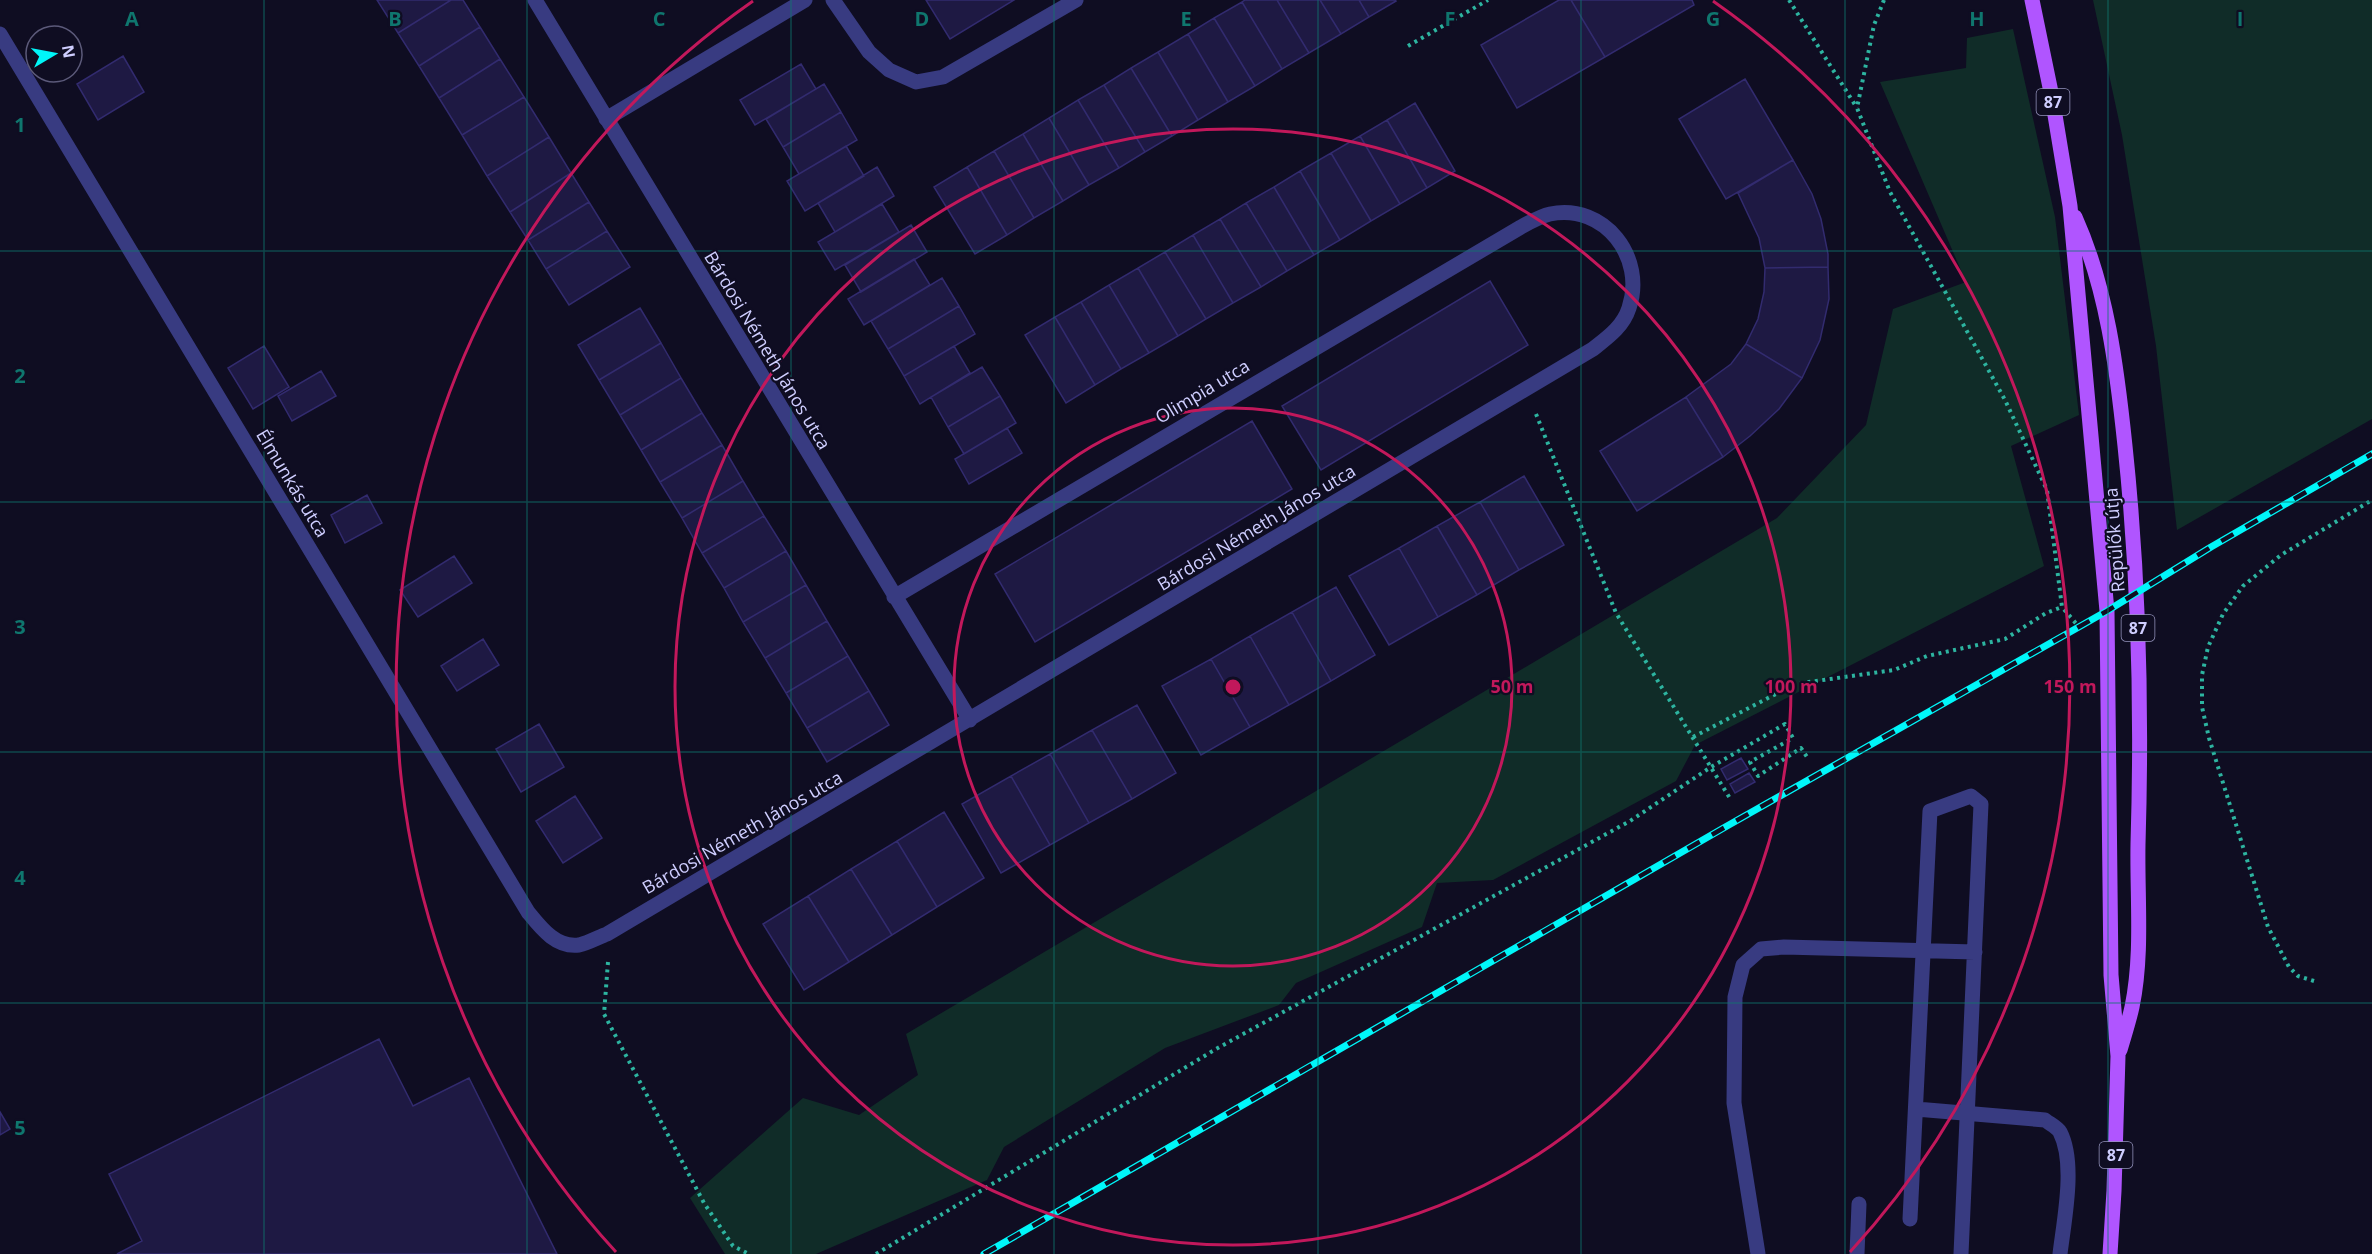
<svg xmlns="http://www.w3.org/2000/svg" width="2372" height="1254" viewBox="0 0 2372 1254" font-family="'Open Sans',sans-serif">
<style>
.green{fill:#102c28}
.building{fill:#1e1943;stroke:#322b6f;stroke-width:1.5}
.lines{fill:none;stroke-linecap:round;stroke-linejoin:round}
.path{stroke:#2db4a0;stroke-width:4;stroke-dasharray:3 4.5;stroke-linecap:butt}
.lane{stroke:#383b81;stroke-width:15}
.street{stroke:#383b81;stroke-width:15}
.primary{stroke:#b055ff;stroke-width:15}
.rail-casing{stroke:#00f6f9;stroke-width:7}
.rail{stroke:#0f0d22;stroke-width:4.5;stroke-dasharray:14;stroke-linecap:butt}
.grid{fill:none;stroke:#0f766e;stroke-width:1.5;stroke-opacity:0.55}
.ring{fill:none;stroke:#c2185b;stroke-width:3}
.labels{text-anchor:middle;dominant-baseline:central;stroke-width:4.5;stroke-linejoin:round;paint-order:stroke}
.shield{fill:#0f0d22;stroke:#9594bd;stroke-width:1.5}
.shield-label{font-size:16px;font-weight:bold;fill:#cfceff}
.street-label{font-size:18px;fill:#cfceff;stroke:#0f0d22}
.grid-label{font-size:20px;text-anchor:middle;font-weight:bold;fill:#0f766e;stroke:#0f0d22;stroke-width:4.5;stroke-linejoin:round;paint-order:stroke}
.centre{fill:#c2185b;stroke:#0f0d22;stroke-width:3}
.ring-label{font-size:18px;text-anchor:middle;font-weight:bold;fill:#c2185b;stroke:#0f0d22;stroke-width:4.5;stroke-linejoin:round;paint-order:stroke}
</style>
<rect width="100%" height="100%" fill="#0f0d22"/>
<!-- green -->
<path class="green" d="M2093,0h279v419l-195,111 -21,-184 -34,-211z
M2013,29l42,188 24,198 -68,31 33,120 -349,179 -19,36 -183,99 -56,3 -15,44 -126,56 -17,22 -114,43 -161,99 -17,33 -171,74h-91l-35,-56 113,-100 56,17 59,-40 -12,-41 871,-516 89,-93 27,-116 73,-27 -86,-200 86,-14 1,-30z"/>
<!-- building -->
<path class="building" d="M377,0h74l-53,33z
M451,0h12l17,27 -61,39 -21,-33z
M926,0h88l-64,39z
M1245,0h32l32,53 -27,16 -40,-67z
M1277,0h43l21,34 -32,19z
M1320,0h39l10,17 -28,17z
M1359,0h36l1,1 -27,16z
M1559,0h12l34,57 -88,51 -36,-63z
M1571,0h121l2,5 -89,52z
M1242,2l40,67 -27,17 -41,-68z
M1214,18l41,68 -27,16 -40,-68z
M480,27l20,32 -61,39 -20,-32z
M1188,34l40,68 -30,18 -40,-68z
M1158,52l40,68 -26,16 -41,-68z
M123,56l21,36 -46,28 -21,-36z
M500,59l24,38 -62,38 -23,-37z
M801,64l15,25 -61,36 -15,-25z
M1131,68l41,68 -27,16 -41,-67z
M1745,79l48,81 -67,39 -47,-80z
M824,84l17,28 -58,35 -17,-28z
M1104,85l41,67 -26,16 -41,-68z
M524,97l25,40 -62,39 -25,-41z
M1078,100l41,68 -30,17 -40,-67z
M1415,103l40,68 -28,17 -40,-68z
M841,112l16,28 -58,34 -16,-27z
M1049,118l40,67 -26,16 -40,-67z
M1387,120l40,68 -27,16 -40,-68z
M1023,134l40,67 -29,17 -40,-67z
M1360,136l40,68 -29,17 -40,-68z
M549,137l22,36 -61,39 -23,-36z
M846,146l18,30 -59,35 -18,-30z
M994,151l40,67 -27,17 -40,-68z
M1331,153l40,68 -31,19 -40,-69z
M1793,160l19,34 9,25 7,35v13l-63,1 -6,-30 -21,-45z
M877,167l17,29 -59,36 -17,-29z
M967,167l40,68 -32,19 -41,-67z
M1300,171l40,69 -26,15 -40,-68z
M571,173l18,29 -61,38 -18,-28z
M1274,187l40,68 -27,16 -41,-68z
M589,202l18,29 -61,38 -18,-29z
M1246,203l41,68 -26,16 -41,-68z
M882,204l17,28 -64,38 -17,-28z
M1220,219l41,68 -28,16 -40,-68z
M911,225l16,27 -66,40 -16,-27z
M607,231l23,36 -61,38 -23,-36z
M1193,235l40,68 -27,16 -41,-67z
M1165,252l41,67 -28,17 -40,-68z
M914,259l16,26 -66,40 -16,-26z
M1828,267l1,32 -9,41 -18,38 -56,-34 12,-25 6,-27 1,-24z
M1138,268l40,68 -29,17 -40,-68z
M942,278l17,28 -71,43 -17,-28z
M1490,281l38,64 -207,125 -39,-64z
M1109,285l40,68 -28,16 -40,-67z
M1081,302l40,67 -26,16 -40,-68z
M959,306l16,28 -71,42 -16,-27z
M640,308l21,35 -62,37 -21,-35z
M1055,317l40,68 -29,18 -41,-68z
M661,343l20,35 -61,37 -21,-35z
M1746,344l56,34 -23,31 -29,27 -27,21 -37,-60 45,-33z
M264,346l25,41 -36,22 -25,-41z
M954,346l16,27 -50,31 -16,-28z
M982,367l18,29 -52,31 -17,-30z
M321,371l15,25 -44,25 -14,-25z
M681,378l21,35 -61,37 -21,-35z
M1000,396l16,27 -52,31 -16,-27z
M1686,397l37,60 -86,54 -37,-60z
M702,413l20,32 -62,37 -19,-32z
M1252,421l40,68 -257,153 -40,-68z
M1007,428l15,25 -53,31 -14,-25z
M722,445l21,36 -61,37 -22,-36z
M1524,476l40,69 -45,25 -39,-68z
M743,481l21,35 -62,37 -20,-35z
M367,495l15,28 -37,20 -14,-28z
M1480,502l39,68 -42,25 -40,-69z
M764,516l22,35 -62,37 -22,-35z
M1437,526l40,69 -39,22 -39,-69z
M1399,548l39,69 -49,28 -40,-69z
M786,551l20,34 -63,37 -19,-34z
M454,556l18,27 -54,34 -18,-27z
M806,585l21,36 -62,37 -22,-36z
M1336,587l39,68 -44,26 -39,-69z
M1292,612l39,69 -42,24 -39,-69z
M827,621l21,35 -62,37 -21,-35z
M1250,636l39,69 -39,22 -39,-68z
M483,639l16,26 -42,26 -16,-25z
M848,656l21,35 -62,37 -21,-35z
M1211,659l39,68 -49,28 -39,-69z
M869,691l20,34 -62,37 -20,-34z
M1137,705l39,68 -44,26 -40,-69z
M539,724l25,43 -43,25 -25,-43z
M1092,730l40,69 -43,24 -39,-69z
M1050,754l39,69 -39,22 -39,-69z
M1741,758l7,11 -21,11 -6,-11z
M1749,773l6,9 -20,11 -5,-9z
M1011,776l39,69 -49,28 -39,-69z
M575,796l27,42 -39,25 -27,-42z
M944,812l40,66 -47,29 -40,-66z
M897,841l40,66 -45,28 -41,-66z
M851,869l41,66 -43,27 -41,-66z
M808,896l41,66 -45,28 -41,-66z
M379,1039l34,67 56,-28 88,176h-440l25,-13 -33,-67z
M0,1112l10,17 -10,6z"/>
<g class="lines">
<!-- path -->
<path class="path" d="M1789,0l68,108
M1884,0l-10,25 -17,83 33,84 115,208 42,90 15,117 17,20
M1408,46l80,-46
M1536,414l80,199 115,187
M1693,737l102,-53 99,-14 33,-14 78,-17 41,-26 16,-6
M608,962l-4,52 100,189 29,43 16,8
M2314,981l-16,-5 -9,-9 -21,-40 -59,-189 -7,-31v-32l6,-28 15,-33 20,-28 38,-31 91,-55
M876,1254l340,-205 414,-228 81,-54 74,-43 8,14 -43,24 8,14 43,-28 6,9"/>
<!-- lane -->
<path class="lane" d="M1916,1109l129,11c5,4 12,7 15,12 16,31 4,88 0,122
M1910,1219l20,-408 41,-15 10,8 -20,450
M1758,1254l-24,-151 1,-106 8,-32 18,-16 23,-2 191,5
M1857,1254l2,-50"/>
<!-- street -->
<path class="street" d="M535,0l435,720
M833,0l36,52 20,18 27,12 27,-5 133,-77
M0,34l528,878c13,16 28,36 51,33 9,-2 20,-8 28,-11l986,-585c14,-11 30,-22 36,-41 17,-50 -24,-105 -79,-94 -9,2 -20,8 -29,13l-627,370
M606,119l199,-119"/>
<!-- primary -->
<path class="primary" d="M2032,0l20,97 18,109 37,405 4,364 7,81 -4,135 -4,63
M2075,217c32,71 42,152 50,229 14,132 17,265 13,398 -1,54 5,110 -6,163 -3,14 -8,29 -12,43"/>
<defs>
<path id="rail" d="M984,1254l743,-428 380,-215 104,-64 161,-93"/>
</defs>
<!-- rail casing -->
<use href="#rail" class="rail-casing"/>
<!-- rail -->
<use href="#rail" class="rail"/>
</g>
<!-- grid -->
<path class="grid" d="M264,0v1254M527,0v1254M791,0v1254M1054,0v1254M1318,0v1254M1581,0v1254M1845,0v1254M2108,0v1254M0,251h2372M0,502h2372M0,752h2372M0,1003h2372"/>
<!-- distance rings -->
<g class="ring">
<circle cx="1233" cy="687" r="279"/>
<circle cx="1233" cy="687" r="558"/>
<path d="M616 1252A837 837 0 0 1 753 1M1713 1A837 837 0 0 1 1850 1252"/>
</g>
<g class="labels">
<!-- shield labels -->
<g class="shield">
<rect x="2036.5" y="89" width="33" height="26" rx="4.5"/>
<rect x="2121.5" y="615" width="33" height="26" rx="4.5"/>
<rect x="2099.5" y="1142" width="33" height="26" rx="4.5"/>
</g>
<g class="shield-label">
<text x="2053" y="102">87</text>
<text x="2138" y="628">87</text>
<text x="2116" y="1155">87</text>
</g>
<!-- street labels -->
<g class="street-label">
<text transform="translate(768 350) rotate(59)">Bárdosi Németh János utca</text>
<text transform="translate(1202 391) rotate(-31)">Olimpia utca</text>
<text transform="translate(293 483) rotate(59)">Élmunkás utca</text>
<text transform="translate(1256 527) rotate(-31)">Bárdosi Németh János utca</text>
<text transform="translate(2114 540) rotate(-94)">Repülők útja</text>
<text transform="translate(742 832) rotate(-30)">Bárdosi Németh János utca</text>
</g>
</g>
<g class="grid-label">
<text x="132" y="26">A</text>
<text x="395" y="26">B</text>
<text x="659" y="26">C</text>
<text x="922" y="26">D</text>
<text x="1186" y="26">E</text>
<text x="1450" y="26">F</text>
<text x="1713" y="26">G</text>
<text x="1977" y="26">H</text>
<text x="2240" y="26">I</text>
<text x="20" y="132">1</text>
<text x="20" y="383">2</text>
<text x="20" y="634">3</text>
<text x="20" y="885">4</text>
<text x="20" y="1135">5</text>
</g>
<circle cx="1233" cy="687" r="9" class="centre"/>
<g class="ring-label">
<text x="1512" y="693">50 m</text>
<text x="1791" y="693">100 m</text>
<text x="2070" y="693">150 m</text>
</g>
<!-- north arrow -->
<g transform="translate(54 54) rotate(80)"><circle r="28" fill="#0f0d22" stroke="#5c5a7a" stroke-width="1.5"/>
<path d="M0-4.5L10 22L0 15L-10 22Z" fill="#00f6f9"/>
<text y="-9" font-size="16" font-weight="bold" text-anchor="middle" fill="#cfceff">N</text>
</g>
</svg>
